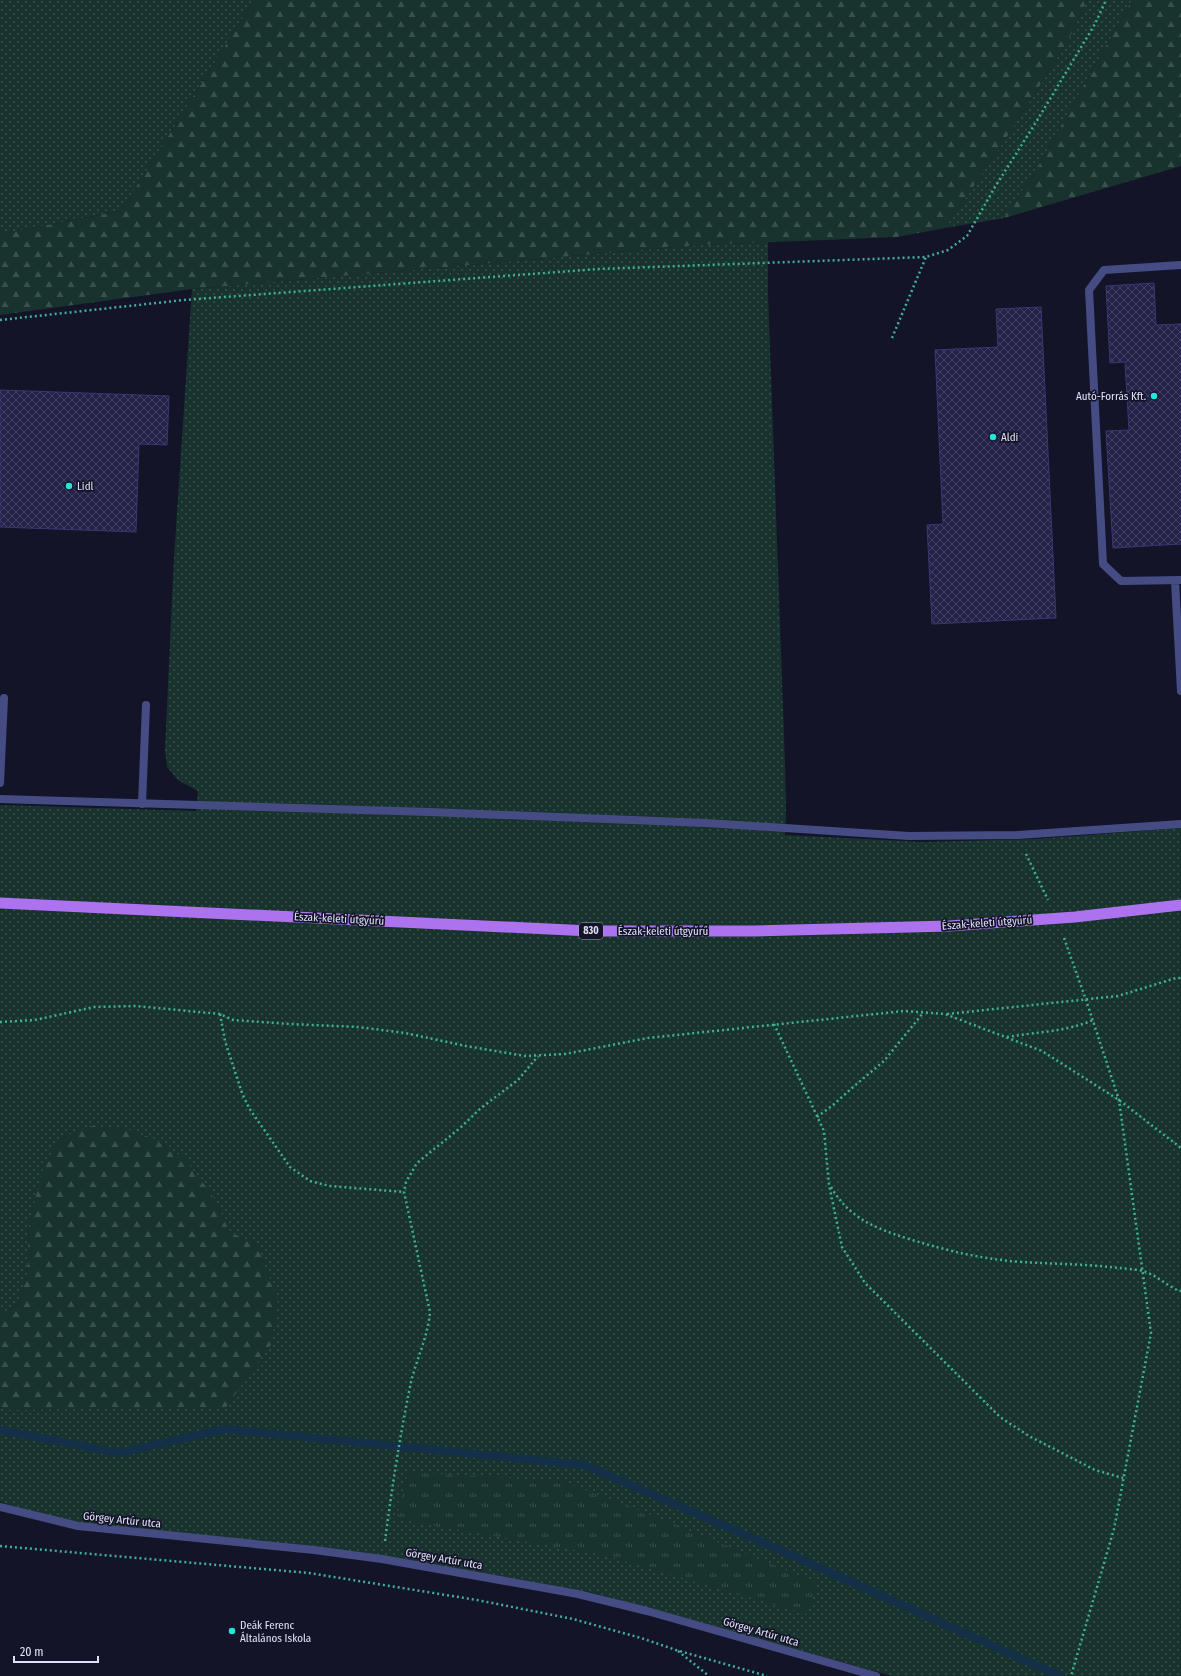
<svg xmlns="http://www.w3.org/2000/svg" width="1181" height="1676" viewBox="0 0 1181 1676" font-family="'Fira Sans Condensed',sans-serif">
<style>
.grass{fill:url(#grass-dots)}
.forest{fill:url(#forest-firs)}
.park{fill:url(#park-tufts)}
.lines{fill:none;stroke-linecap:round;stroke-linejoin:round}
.stream{stroke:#142f48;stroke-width:8}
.building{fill:url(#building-cross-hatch);stroke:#393771}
.path{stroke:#3fb097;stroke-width:2.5;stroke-dasharray:2 3;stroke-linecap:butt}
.service{stroke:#454c83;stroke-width:8}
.minor{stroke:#454c83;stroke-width:8}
.primary{stroke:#ad73ef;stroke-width:11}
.poi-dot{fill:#22e6da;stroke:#141429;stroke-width:1.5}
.labels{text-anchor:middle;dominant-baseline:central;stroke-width:3.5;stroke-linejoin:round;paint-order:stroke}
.shield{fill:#141429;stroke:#a3a4bc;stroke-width:1}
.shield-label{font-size:10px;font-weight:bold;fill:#e0e1fb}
.poi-label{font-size:11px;fill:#e0e1fb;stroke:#141429;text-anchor:start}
.street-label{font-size:11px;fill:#e0e1fb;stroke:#141429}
</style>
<defs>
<pattern id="grass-dots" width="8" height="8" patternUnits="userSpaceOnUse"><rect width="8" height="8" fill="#18332d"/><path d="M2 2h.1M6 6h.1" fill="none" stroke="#39504c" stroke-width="1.8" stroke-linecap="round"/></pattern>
<pattern id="forest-firs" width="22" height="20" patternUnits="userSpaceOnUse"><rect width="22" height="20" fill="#18332d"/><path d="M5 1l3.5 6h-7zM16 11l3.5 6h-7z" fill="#39504c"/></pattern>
<pattern id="park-tufts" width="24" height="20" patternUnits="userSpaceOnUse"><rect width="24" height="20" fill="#18332d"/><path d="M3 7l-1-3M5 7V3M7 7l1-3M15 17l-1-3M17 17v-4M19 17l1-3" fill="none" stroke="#39504c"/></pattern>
<pattern id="building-cross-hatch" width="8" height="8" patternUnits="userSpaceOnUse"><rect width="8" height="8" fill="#242248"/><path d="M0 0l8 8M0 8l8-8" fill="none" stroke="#444263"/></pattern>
</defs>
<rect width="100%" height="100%" fill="#141429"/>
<!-- grass -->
<path class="grass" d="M0,0h254l-133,211 -121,23z
M1087,0h45l-95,168 -33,50 -59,10 58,-85 64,-100z
M768,242v51l17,471 1,46 -1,25 138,7 113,-3 145,-11v848h-289l-302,-84 -157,-27 -330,-38 -57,-11 -46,-14v-95l12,3 27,-1 218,-164 -27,-13 -18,-37 -183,28 -2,51 -8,30 -13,7h-6v-506l196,6 2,-20 -20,-11 -11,-13 -2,-17 9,-192 18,-269 507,-44z"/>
<!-- forest -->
<path class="forest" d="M254,0h833l-20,43 -64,100 -58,85 -48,9 -198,8 -507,44 -192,26v-81l121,-23z
M1132,0h49v166l-177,52 33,-50z
M91,1126l36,3 27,10 30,19 28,37 18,37 27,13 21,54 -6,44 -46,64 -214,3 -12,-3v-96h6l13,-7 8,-30 2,-51 14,-55 17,-30z"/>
<!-- park -->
<path class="park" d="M408,1472l153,9 61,22 196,80 -11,31 -204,-59 -207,-36z"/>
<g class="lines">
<!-- stream -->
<path class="stream" d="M0,1430l119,23 106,-24 360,36 204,89 271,122"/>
</g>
<!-- building -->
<path class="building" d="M1154,283l2,42 25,-1v220l-68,4 -7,-117 23,-1 -4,-68 -15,1 -4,-77z
M1041,307l15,311 -124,6 -5,-99 16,-1 -8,-174 63,-3 -2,-38z
M0,390l169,6 -2,49 -28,-1 -3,88 -136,-5z"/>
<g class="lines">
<!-- path -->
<path class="path" d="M0,320l184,-20 414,-31 328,-12 22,-7 19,-14 28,-49 43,-68 57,-95 11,-24
M892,338l34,-81
M1026,854l22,46
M1064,938l22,62 33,100 32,233 -37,196 -43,147
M220,1014l5,27 17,52 7,15 41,59 20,14 20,5 74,6
M947,1014l171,-18 58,-18h5
M0,1022l35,-2 59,-13 42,-1 84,8 13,6 57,4 68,3 47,6 61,13 59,10 40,-2 83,-16 256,-27 41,3 97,37 77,49 62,48
M774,1024l50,107 5,54 13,62 23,36 135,134 29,19 66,34 28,8
M1007,1037c28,-5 59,-5 86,-17
M817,1117l16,-12 19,-17 32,-27 39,-48
M831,1187c19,32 44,41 78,52 39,12 72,20 113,23 32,2 65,2 97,6 7,1 16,1 24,3 11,3 24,14 34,19l4,1
M385,1541c7,-54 15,-106 26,-159 6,-24 17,-46 19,-70l-26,-120 2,-10 11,-19 43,-35 21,-20 37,-28 20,-24
M0,1546l309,27 168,27 96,19 68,19 35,12 91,26
M678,1651l31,25"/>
<!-- service -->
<path class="service" d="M1181,265l-77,5 -15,20 14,274 18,17 60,-1
M1175,581l6,110
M0,783l4,-85
M0,799l430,13 276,11 203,13 109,-1 163,-11
M142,804l4,-99"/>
<!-- minor -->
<path class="minor" d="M0,1507l78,19 236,24 68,9 196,35 69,17 229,65"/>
<!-- primary -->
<path class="primary" d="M0,903l590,28h166l193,-5 126,-9 106,-12"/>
</g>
<!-- markers -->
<g class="poi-dot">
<circle cx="1154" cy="396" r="4"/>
<circle cx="993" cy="437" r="4"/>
<circle cx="69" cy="486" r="4"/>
<circle cx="232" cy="1631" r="4"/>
</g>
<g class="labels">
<!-- shield labels -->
<rect class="shield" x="579" y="923" width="24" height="16" rx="3"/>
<g class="shield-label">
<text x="591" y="931">830</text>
</g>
<!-- poi labels -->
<g class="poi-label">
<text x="1146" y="396" text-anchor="end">Autó-Forrás Kft.</text>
<text x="1001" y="437">Aldi</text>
<text x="77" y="486">Lidl</text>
<text x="240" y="1625">Deák Ferenc<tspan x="240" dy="13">Általános Iskola</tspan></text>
</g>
<!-- street labels -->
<g class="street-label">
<text transform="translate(339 919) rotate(3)">Észak-keleti útgyűrű</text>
<text transform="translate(987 923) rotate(-4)">Észak-keleti útgyűrű</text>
<text x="663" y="931">Észak-keleti útgyűrű</text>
<text transform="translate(122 1520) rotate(6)">Görgey Artúr utca</text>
<text transform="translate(444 1559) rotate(10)">Görgey Artúr utca</text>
<text transform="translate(761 1632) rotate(16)">Görgey Artúr utca</text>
</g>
</g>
<!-- scale -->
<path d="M14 1656v6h84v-6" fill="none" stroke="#e0e1fb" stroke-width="2"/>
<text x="20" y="1656" font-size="12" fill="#e0e1fb" stroke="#141429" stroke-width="3" paint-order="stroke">20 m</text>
</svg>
